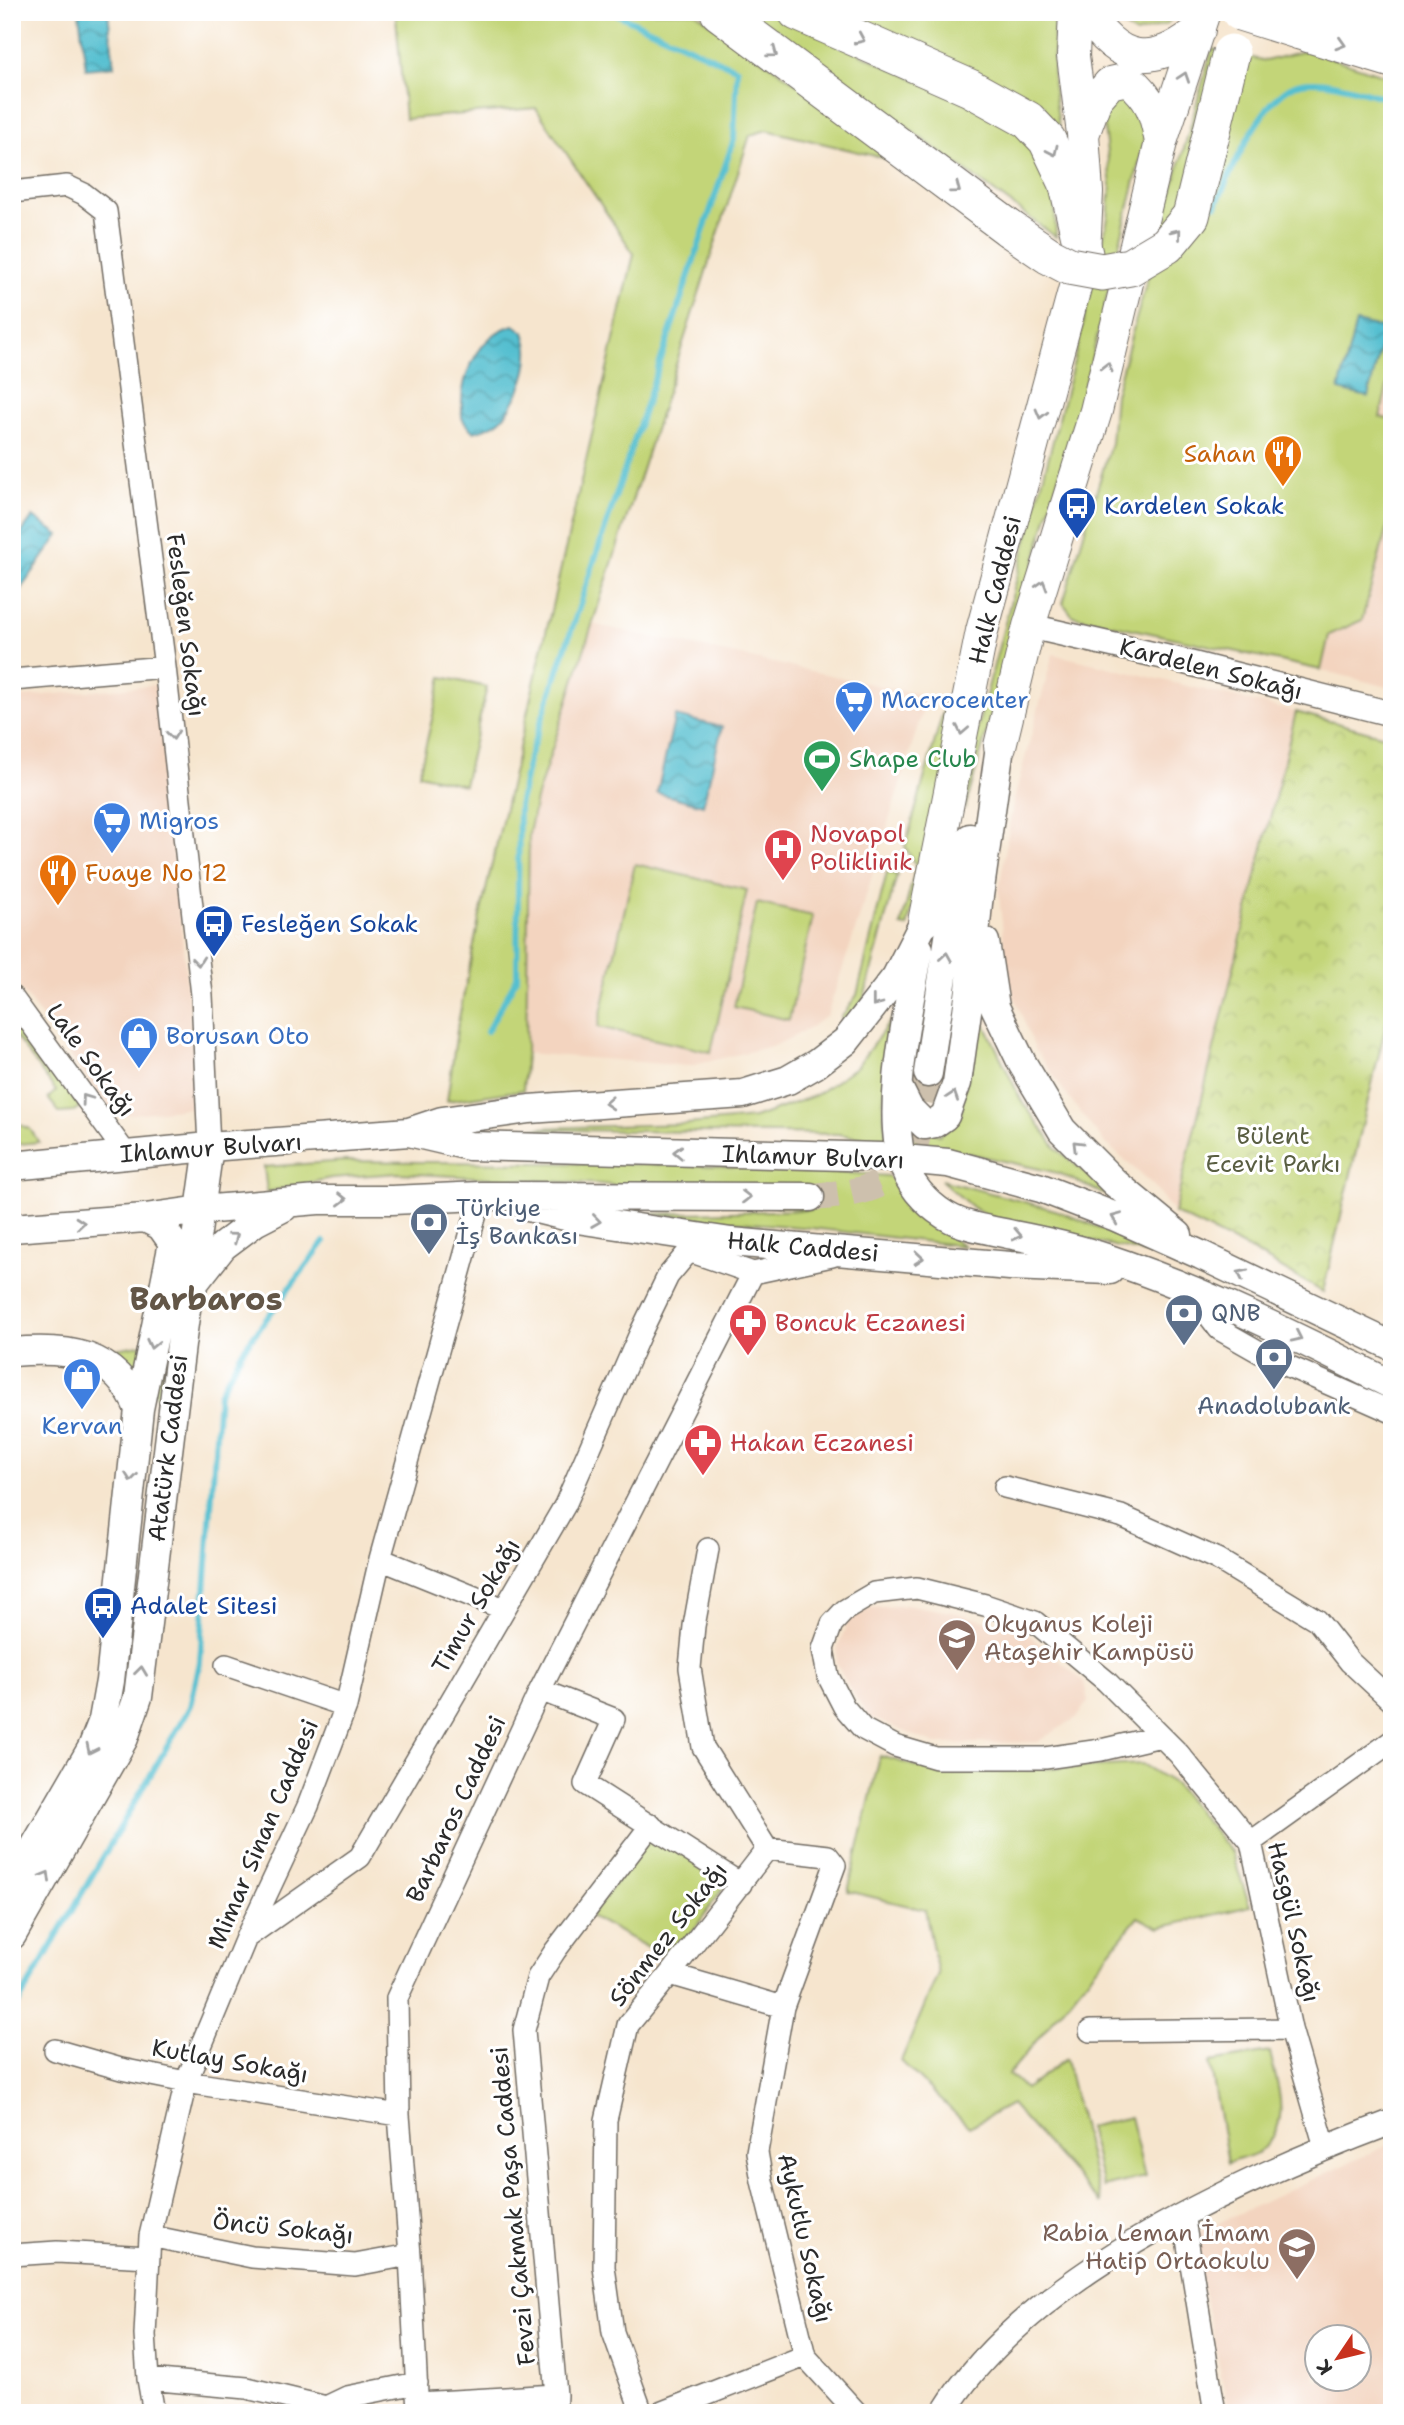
<svg xmlns="http://www.w3.org/2000/svg" width="1404" height="2425" viewBox="0 0 1404 2425" font-family="'Shantell Sans',sans-serif">
<style>
.built{fill:#f3d4bf;fill-rule:evenodd}
.green{fill:#c3d578;stroke:#778052;stroke-width:2}
.park{fill:url(#park-crowns);stroke:#778052;stroke-width:2}
.water{fill:url(#water-waves);stroke:#40757e;stroke-width:2}
.lines{fill:none;stroke-linecap:round;stroke-linejoin:round}
.stream{stroke:#54bfd0;stroke-width:6}
.secondary-tunnel{stroke:#cdc0ad;stroke-width:28;stroke-dasharray:28 14;stroke-linecap:butt}
.minor-casing{stroke:#726c64;stroke-width:24}
.tertiary-casing{stroke:#726c64;stroke-width:27}
.secondary-casing{stroke:#726c64;stroke-width:31}
.primary-casing{stroke:#726c64;stroke-width:34}
.motorway-casing{stroke:#726c64;stroke-width:39}
.minor{stroke:#fff;stroke-width:21}
.tertiary{stroke:#fff;stroke-width:24}
.secondary{stroke:#fff;stroke-width:28}
.primary{stroke:#fff;stroke-width:32}
.motorway{stroke:#fff;stroke-width:37}
.motorway-bridge-casing{stroke:#726c64;stroke-width:39;stroke-linecap:butt}
.motorway-bridge{stroke:#fff;stroke-width:37}
.oneway{stroke:#a0a0a0}
.labels{text-anchor:middle;dominant-baseline:central;stroke-width:6;stroke-linejoin:round;paint-order:stroke}
.food-label{font-size:24px;fill:#c56008;stroke:#fff;text-anchor:end}
.transit-label{font-size:24px;fill:#164399;stroke:#fff;text-anchor:start}
.street-label{font-size:24px;fill:#2b2b2b;stroke:#fff}
.shop-label{font-size:24px;fill:#366cbe;stroke:#fff;text-anchor:start}
.leisure-label{font-size:24px;fill:#27864d;stroke:#fff;text-anchor:start}
.health-label{font-size:24px;fill:#be3a42;stroke:#fff;text-anchor:start}
.park-label{font-size:24px;fill:#595e42;stroke:#fff}
.service-label{font-size:24px;fill:#4e5e75;stroke:#fff;text-anchor:start}
.education-label{font-size:24px;fill:#785e54;stroke:#fff;text-anchor:start}
.district-label{font-size:32px;font-weight:bold;fill:#635647;stroke:#fff}
</style>
<defs>
<pattern id="park-crowns" width="20" height="18" patternUnits="userSpaceOnUse" patternTransform="scale(1.75)"><rect width="20" height="18" fill="#c3d578"/><path d="M2 6a3 3 0 1 1 6 0M12 15a3 3 0 1 1 6 0" fill="none" stroke="#a8b768"/></pattern>
<pattern id="water-waves" width="16" height="10" patternUnits="userSpaceOnUse" patternTransform="scale(1.75)"><rect width="16" height="10" fill="#54bfd0"/><path d="M0 5q4-4 8 0t8 0" fill="none" stroke="#469ba9"/></pattern>
</defs>
<rect width="100%" height="100%" fill="#fff"/>
<filter id="ink" filterUnits="userSpaceOnUse"><feTurbulence type="fractalNoise" baseFrequency=".0143" numOctaves="2"/><feDisplacementMap in="SourceGraphic" scale="14" xChannelSelector="R" yChannelSelector="G"/><feConvolveMatrix kernelMatrix="1 2 1 2 8 2 1 2 1" color-interpolation-filters="sRGB"/></filter>
<filter id="wash" filterUnits="userSpaceOnUse"><feTurbulence type="fractalNoise" baseFrequency=".00686" numOctaves="4" result="noise"/><feDisplacementMap in="SourceGraphic" scale="28" xChannelSelector="R" yChannelSelector="G"/><feGaussianBlur stdDeviation="1.57" result="paint"/><feColorMatrix in="noise" values="0 0 0 0 0 0 0 0 0 0 0 0 0 0 0 0 0 1.4 0 .05"/><feComposite in="paint" operator="in"/></filter>
<g filter="url(#wash)">
<rect width="100%" height="100%" fill="#f6e5ce"/>
<!-- built -->
<path class="built" d="M1392,366v54l-12,-2z
M1392,509v179l-71,-18 8,-35 33,-15z
M592,624l335,72 -69,226 -31,93 -17,13 -34,17 -86,21 -164,-13 3,-219 7,-35z
M1053,654l243,58 -122,501 -21,-28 -49,-43 -36,-45 -33,-48 -28,-71 -8,-87 14,-88z
M157,685l42,422 -84,9 -103,-139v-279z
M909,1605l48,8 70,20 57,49 4,19 -12,17 -39,24 -101,2 -67,-27 -19,-28 -14,-26 1,-14 13,-33 21,-8z
M1392,2143v270h-163l-37,-178zM1316,2338h42v42h-42z"/>
<!-- green -->
<path class="green" d="M391,12h304l218,153 -146,-35 -17,5 -214,664 -7,35 -3,219 -3,37 -76,11 11,-78 21,-103 155,-666 -98,-146 -131,11 -9,-102z
M749,12h21l212,98 38,20 34,56 2,51z
M837,12h217l-1,71 9,65z
M1109,12h68l-10,12 -31,10 -24,-14z
M1212,49l54,12 41,-11 85,28v288l-12,51 12,3v89l-30,111 -33,15 -8,35 -248,-54 -10,-13 48,-160 4,-49z
M1127,94l19,29 -2,20 -53,219 -126,447 -1,-30 110,-418 34,-143 3,-33 -7,-57 1,-16 12,-15z
M442,677l45,10 -23,98 -45,-11z
M971,689l-64,238 -6,-1 15,-60 -11,-19 39,-139z
M635,864l112,26 -36,162 -113,-25z
M887,872l10,3 -33,123 -17,25 -6,-5 16,-23z
M757,903l56,13 -24,104 -55,-13z
M900,1008l-14,64 -3,35 4,35 -49,-8 -341,-5 190,-5 67,-6 62,-23 41,-29z
M979,1012l42,88 36,49 62,52 -61,-28 -114,-25h-31l-2,-27 28,14 21,-18z
M12,1017l68,90 -8,5 -12,1 -12,-15 8,-7 -44,-59z
M12,1121l18,8 9,13 -27,3z
M345,1161c184,3 370,-1 554,16l14,28 23,21 28,20 -153,-18 -166,-14 166,-4 -210,-26 -203,-11 -67,5 -64,14 -3,-25z
M941,1180l114,30 96,38 -5,5 -148,-32 -25,-13z
M180,1338l-16,95c-6,-45 -12,-56 -49,-84z
M880,1756l65,18 197,-10 33,20 57,69 18,53 -91,22 -21,-11 -129,157 16,15 41,-30 35,145 -90,-100 -42,23 -68,-66 37,-87 -13,-64 -77,-19z
M655,1830l73,51 -56,80 -82,-45z
M1270,2052c7,35 24,72 -10,99 -8,6 -22,8 -32,12l-18,-101z
M1130,2117l15,60 -42,10 -15,-60z"/>
<!-- park -->
<path class="park" d="M1296,712l96,26v261l-69,293 -71,-41 -78,-38z"/>
<!-- water -->
<path class="water" d="M79,12h29l6,54 -28,3z
M1356,322l29,7 -17,68 -29,-7z
M514,325l10,7c2,7 5,15 4,22 0,21 -13,52 -28,66 -8,7 -17,9 -26,12 -3,-3 -9,-8 -11,-12 -2,-3 -1,-7 -1,-11 -2,-33 18,-75 52,-84z
M33,517l26,18 -41,58 -6,-4v-43z
M675,716l47,11 -19,78 -46,-12z"/>
<g class="lines">
<!-- stream -->
<path class="stream" d="M1216,205c14,-31 48,-115 85,-122 29,-5 63,10 91,17
M487,1031l30,-53 2,-172 10,-48 205,-619 3,-70 -125,-57
M12,2014l178,-307 10,-45 19,-268 24,-44 81,-108"/>
</g>
</g>
<g filter="url(#ink)">
<g class="lines">
<!-- secondary-tunnel -->
<path class="secondary-tunnel" d="M810,1197c27,-2 61,-4 84,-22 26,-21 30,-71 34,-102"/>
<defs>
<path id="minor" d="M12,192l55,-6 17,8 22,17 59,456 37,328 7,152
M12,680l153,-13
M12,997l114,157
M688,1240l1,11 64,22 79,-17
M1190,1291l29,38 51,29 122,54
M1005,1487l116,29 96,43 100,61 33,42 42,39
M380,1559l124,50
M226,1665l120,41
M540,1690l74,29 -29,65 156,100
M1161,1736l-60,14 -56,8h-109l-41,-12 -32,-17 -19,-22 -16,-31 -5,-27 9,-25 13,-14 29,-17 43,-5 68,17 50,17 71,59 73,73 72,88 40,187 34,118
M1251,1842l141,-101
M767,1849l61,7 7,9 -52,142
M247,1937l113,-80 205,-352 74,-169 29,-60 21,-25
M670,1974l113,33 -26,145 5,29 43,175 52,57
M1090,2031l201,-2
M55,2050l66,19 65,13 213,33
M1183,2214l32,199
M150,2236l102,21 103,8 55,-10
M12,2255l45,-3 92,5
M148,2379l99,9 79,19 21,-10 70,-14
M418,2403l138,-8
M154,2413l-6,-34 -3,-44 5,-99 36,-154 60,-144 62,-132 38,-100 34,-147 101,-363
M418,2413l-8,-158 -11,-140 -2,-117 143,-308 213,-417
M555,2413l1,-18 -32,-365 14,-53 17,-26 96,-126
M642,2413l-29,-81 -9,-65 2,-147 22,-95 42,-51 97,-125 -64,-102 -13,-79 4,-42 14,-77
M660,2413l145,-57"/>
<path id="tertiary" d="M1029,626l136,31 227,57
M943,2413c86,-139 300,-235 449,-291"/>
<path id="secondary" d="M985,942l10,65 27,56 40,67 53,53 63,52
M919,949c-10,59 -36,166 -14,220 8,21 27,40 47,50 18,9 41,11 61,16 31,6 63,13 93,23 99,33 193,80 286,127
M928,1073l24,-155 18,-80
M898,1087l11,22 16,16 10,-2 10,-7 12,-33 13,-93 8,-87 22,-157
M409,1132l60,14 412,11 67,6 93,25 75,29 85,38 191,91
M12,1166l197,-19 200,-15 33,-11 87,-12 214,-15 45,-14 28,-16 30,-23 50,-64 28,-55
M528,1207l49,12 154,23 279,24 100,4
M12,1228l133,-10 56,-8 117,-10h74l89,-4 329,1
M190,1288l33,-42 32,-24 29,-15
M12,1352c56,-5 103,0 127,57
M12,1886l80,-138 11,-28 7,-39 29,-272 34,-166 -12,-17 -16,-8
M12,1935l112,-197 14,-41 43,-352 28,-198"/>
<path id="primary" d="M1086,12c32,51 66,57 113,18
M1084,132l12,-33 14,-16 18,-4c24,20 27,33 33,63
M1000,746l29,-120 67,-215 65,-269 43,-130
M924,922l58,-291 102,-377 3,-62 -4,-58 -10,-78 2,-44"/>
<path id="motorway" d="M719,12l291,217
M797,12l173,76 58,32 19,20 20,42 17,72
M1318,13l74,18
M1297,30l95,29"/>
</defs>
<!-- minor casing -->
<use href="#minor" class="minor-casing"/>
<!-- tertiary casing -->
<use href="#tertiary" class="tertiary-casing"/>
<!-- secondary casing -->
<use href="#secondary" class="secondary-casing"/>
<!-- primary casing -->
<use href="#primary" class="primary-casing"/>
<!-- motorway casing -->
<use href="#motorway" class="motorway-casing"/>
<!-- minor -->
<use href="#minor" class="minor"/>
<!-- tertiary -->
<use href="#tertiary" class="tertiary"/>
<!-- secondary -->
<use href="#secondary" class="secondary"/>
<!-- primary -->
<use href="#primary" class="primary"/>
<!-- motorway -->
<use href="#motorway" class="motorway"/>
<defs>
<path id="motorway-bridge" d="M1240,12l57,18
M1010,229l38,26 21,11 33,6 28,-5 37,-22 24,-29 40,-163"/>
</defs>
<!-- motorway-bridge casing -->
<use href="#motorway-bridge" class="motorway-bridge-casing"/>
<!-- motorway-bridge -->
<use href="#motorway-bridge" class="motorway-bridge"/>
</g>
<!-- one-way arrows -->
<defs><path id="oneway-chevron" d="M-2-3.5L2.5 0L-2 3.5" fill="none" stroke-width="1.6" stroke-linecap="round" stroke-linejoin="round" transform="scale(1.75)"/></defs>
<g class="oneway">
<use href="#oneway-chevron" transform="translate(860 39) rotate(24)"/>
<use href="#oneway-chevron" transform="translate(1341 44) rotate(17)"/>
<use href="#oneway-chevron" transform="translate(773 53) rotate(37)"/>
<use href="#oneway-chevron" transform="translate(1184 77) rotate(-71)"/>
<use href="#oneway-chevron" transform="translate(1053 151) rotate(65)"/>
<use href="#oneway-chevron" transform="translate(956 189) rotate(37)"/>
<use href="#oneway-chevron" transform="translate(1177 233) rotate(-51)"/>
<use href="#oneway-chevron" transform="translate(1107 367) rotate(-76)"/>
<use href="#oneway-chevron" transform="translate(1041 414) rotate(105)"/>
<use href="#oneway-chevron" transform="translate(1042 585) rotate(-73)"/>
<use href="#oneway-chevron" transform="translate(962 730) rotate(101)"/>
<use href="#oneway-chevron" transform="translate(173 735) rotate(84)"/>
<use href="#oneway-chevron" transform="translate(946 957) rotate(-81)"/>
<use href="#oneway-chevron" transform="translate(198 961) rotate(84)"/>
<use href="#oneway-chevron" transform="translate(876 1002) rotate(128)"/>
<use href="#oneway-chevron" transform="translate(953 1096) rotate(-71)"/>
<use href="#oneway-chevron" transform="translate(86 1099) rotate(-126)"/>
<use href="#oneway-chevron" transform="translate(609 1103) rotate(177)"/>
<use href="#oneway-chevron" transform="translate(1077 1145) rotate(-135)"/>
<use href="#oneway-chevron" transform="translate(678 1152) rotate(-178)"/>
<use href="#oneway-chevron" transform="translate(746 1197)"/>
<use href="#oneway-chevron" transform="translate(342 1199) rotate(1)"/>
<use href="#oneway-chevron" transform="translate(1116 1218) rotate(-157)"/>
<use href="#oneway-chevron" transform="translate(596 1221) rotate(8)"/>
<use href="#oneway-chevron" transform="translate(80 1223) rotate(-5)"/>
<use href="#oneway-chevron" transform="translate(1017 1235) rotate(12)"/>
<use href="#oneway-chevron" transform="translate(234 1237) rotate(-36)"/>
<use href="#oneway-chevron" transform="translate(919 1258) rotate(5)"/>
<use href="#oneway-chevron" transform="translate(1242 1274) rotate(-154)"/>
<use href="#oneway-chevron" transform="translate(1297 1337) rotate(25)"/>
<use href="#oneway-chevron" transform="translate(152 1344) rotate(102)"/>
<use href="#oneway-chevron" transform="translate(131 1477) rotate(96)"/>
<use href="#oneway-chevron" transform="translate(141 1671) rotate(-83)"/>
<use href="#oneway-chevron" transform="translate(91 1749) rotate(116)"/>
<use href="#oneway-chevron" transform="translate(46 1876) rotate(-60)"/>
</g>
</g>
<!-- icons -->
<defs>
<symbol id="restaurant-pin" viewBox="-11 -11 22 30"><path d="M0 17L-7.5 6A9.5 9.5 0 1 1 7.5 6Z" fill="#e8710a" stroke="#fff"/><path d="M-5-6h1v4h1v-4h1v4h1v-4h1v5L-1.5 .5V6h-2V.5L-5-1ZM5-6V6H3V1.5H1.5Q1.5-4 5-6Z" fill="#fff"/></symbol>
<symbol id="bus-pin" viewBox="-11 -11 22 30"><path d="M0 17L-7.5 6A9.5 9.5 0 1 1 7.5 6Z" fill="#1a4fb4" stroke="#fff"/><path d="M-5-6H5V4H4V6H2V4H-2V6H-4V4H-5ZM-3.5-4V0h7V-4ZM-3.5 1.2v1.5H-2V1.2ZM2 1.2v1.5H3.5V1.2Z" fill="#fff"/></symbol>
<symbol id="supermarket-pin" viewBox="-11 -11 22 30"><path d="M0 17L-7.5 6A9.5 9.5 0 1 1 7.5 6Z" fill="#3f7fe0" stroke="#fff"/><path d="M-6-5.5h2.5l.6 2H6L4.5 2H-2.5L-4.4-4H-6ZM-1.5 3.2a1.3 1.3 0 1 0 .1 0ZM3 3.2a1.3 1.3 0 1 0 .1 0Z" fill="#fff"/></symbol>
<symbol id="stadium-pin" viewBox="-11 -11 22 30"><path d="M0 17L-7.5 6A9.5 9.5 0 1 1 7.5 6Z" fill="#2e9e5b" stroke="#fff"/><path d="M0-5a6.5 5 0 1 0 0 10a6.5 5 0 1 0 0-10ZM-3.5-1.8h7v3.6h-7Z" fill="#fff"/></symbol>
<symbol id="hospital-pin" viewBox="-11 -11 22 30"><path d="M0 17L-7.5 6A9.5 9.5 0 1 1 7.5 6Z" fill="#e0444e" stroke="#fff"/><path d="M-5-5h3v3.5h4V-5h3V5h-3V1.5h-4V5h-3Z" fill="#fff"/></symbol>
<symbol id="shop-pin" viewBox="-11 -11 22 30"><path d="M0 17L-7.5 6A9.5 9.5 0 1 1 7.5 6Z" fill="#3f7fe0" stroke="#fff"/><path d="M-5-2.5h2.3a2.7 3.5 0 0 1 5.4 0H5L5.5 6h-11ZM-1.5-2.5h3a1.5 2.3 0 0 0-3 0Z" fill="#fff"/></symbol>
<symbol id="bank-pin" viewBox="-11 -11 22 30"><path d="M0 17L-7.5 6A9.5 9.5 0 1 1 7.5 6Z" fill="#5c6f8a" stroke="#fff"/><path d="M-6-4H6V4H-6ZM0-2.3a2.3 2.3 0 1 0 0 4.6a2.3 2.3 0 1 0 0-4.6Z" fill="#fff"/></symbol>
<symbol id="pharmacy-pin" viewBox="-11 -11 22 30"><path d="M0 17L-7.5 6A9.5 9.5 0 1 1 7.5 6Z" fill="#e0444e" stroke="#fff"/><path d="M-2-6h4v4h4v4h-4v4h-4v-4h-4v-4h4Z" fill="#fff"/></symbol>
<symbol id="school-pin" viewBox="-11 -11 22 30"><path d="M0 17L-7.5 6A9.5 9.5 0 1 1 7.5 6Z" fill="#8d6e63" stroke="#fff"/><path d="M0-5L7-2L0 1L-7-2ZM-4 1L0 2.5L4 1V4Q0 6-4 4Z" fill="#fff"/></symbol>
</defs>
<g fill-rule="evenodd">
<use href="#restaurant-pin" x="1261" y="432" width="44" height="60"/>
<use href="#bus-pin" x="1055" y="484" width="44" height="60"/>
<use href="#supermarket-pin" x="832" y="678" width="44" height="60"/>
<use href="#stadium-pin" x="800" y="737" width="44" height="60"/>
<use href="#supermarket-pin" x="90" y="799" width="44" height="60"/>
<use href="#hospital-pin" x="761" y="826" width="44" height="60"/>
<use href="#restaurant-pin" x="36" y="851" width="44" height="60"/>
<use href="#bus-pin" x="192" y="902" width="44" height="60"/>
<use href="#shop-pin" x="117" y="1014" width="44" height="60"/>
<use href="#bank-pin" x="407" y="1200" width="44" height="60"/>
<use href="#bank-pin" x="1162" y="1291" width="44" height="60"/>
<use href="#pharmacy-pin" x="726" y="1301" width="44" height="60"/>
<use href="#bank-pin" x="1252" y="1335" width="44" height="60"/>
<use href="#shop-pin" x="60" y="1355" width="44" height="60"/>
<use href="#pharmacy-pin" x="681" y="1421" width="44" height="60"/>
<use href="#bus-pin" x="81" y="1584" width="44" height="60"/>
<use href="#school-pin" x="935" y="1616" width="44" height="60"/>
<use href="#school-pin" x="1275" y="2225" width="44" height="60"/>
</g>
<g class="labels">
<!-- food labels -->
<g class="food-label">
<text x="1256" y="454">Sahan</text>
<text x="85" y="873" text-anchor="start">Fuaye No 12</text>
</g>
<!-- transit labels -->
<g class="transit-label">
<text x="1104" y="506">Kardelen Sokak</text>
<text x="241" y="924">Fesleğen Sokak</text>
<text x="130" y="1606">Adalet Sitesi</text>
</g>
<!-- street labels -->
<g class="street-label">
<text transform="translate(995 590) rotate(-76)">Halk Caddesi</text>
<text transform="translate(186 625) rotate(83)">Fesleğen Sokağı</text>
<text transform="translate(1211 669) rotate(14)">Kardelen Sokağı</text>
<text transform="translate(91 1060) rotate(54)">Lale Sokağı</text>
<text transform="translate(211 1148) rotate(-4)">Ihlamur Bulvarı</text>
<text transform="translate(813 1157) rotate(2)">Ihlamur Bulvarı</text>
<text transform="translate(803 1247) rotate(5)">Halk Caddesi</text>
<text transform="translate(168 1448) rotate(-83)">Atatürk Caddesi</text>
<text transform="translate(476 1606) rotate(-60)">Timur Sokağı</text>
<text transform="translate(456 1809) rotate(-65)">Barbaros Caddesi</text>
<text transform="translate(263 1834) rotate(-67)">Mimar Sinan Caddesi</text>
<text transform="translate(1294 1922) rotate(77)">Hasgül Sokağı</text>
<text transform="translate(668 1934) rotate(-52)">Sönmez Sokağı</text>
<text transform="translate(230 2061) rotate(10)">Kutlay Sokağı</text>
<text transform="translate(513 2206) rotate(-95)">Fevzi Çakmak Paşa Caddesi</text>
<text transform="translate(283 2228) rotate(6)">Öncü Sokağı</text>
<text transform="translate(805 2238) rotate(77)">Aykutlu Sokağı</text>
</g>
<!-- shop labels -->
<g class="shop-label">
<text x="881" y="700">Macrocenter</text>
<text x="139" y="821">Migros</text>
<text x="166" y="1036">Borusan Oto</text>
<text x="82" y="1426" text-anchor="middle">Kervan</text>
</g>
<!-- leisure labels -->
<g class="leisure-label">
<text x="849" y="759">Shape Club</text>
</g>
<!-- health labels -->
<g class="health-label">
<text x="810" y="834">Novapol<tspan x="810" dy="28">Poliklinik</tspan></text>
<text x="775" y="1323">Boncuk Eczanesi</text>
<text x="730" y="1443">Hakan Eczanesi</text>
</g>
<!-- park labels -->
<g class="park-label">
<text x="1273" y="1136">Bülent<tspan x="1273" dy="28">Ecevit Parkı</tspan></text>
</g>
<!-- service labels -->
<g class="service-label">
<text x="456" y="1208">Türkiye<tspan x="456" dy="28">İş Bankası</tspan></text>
<text x="1211" y="1313">QNB</text>
<text x="1274" y="1406" text-anchor="middle">Anadolubank</text>
</g>
<!-- education labels -->
<g class="education-label">
<text x="984" y="1624">Okyanus Koleji<tspan x="984" dy="28">Ataşehir Kampüsü</tspan></text>
<text x="1270" y="2233" text-anchor="end">Rabia Leman İmam<tspan x="1270" dy="28">Hatip Ortaokulu</tspan></text>
</g>
<!-- district labels -->
<g class="district-label">
<text x="206" y="1298">Barbaros</text>
</g>
</g>
<!-- margin -->
<rect width="1404" height="2425" fill="none" stroke="#fff" stroke-width="42"/>
<!-- north arrow -->
<g transform="translate(1338 2358) rotate(235)"><circle r="33" fill="#ffffff" stroke="#aaaaaa" stroke-width="2"/>
<path d="M0-5L12 26L0 18L-12 26Z" fill="#c8321e"/>
<text y="-10" font-size="19" font-weight="bold" text-anchor="middle" fill="#2b2b2b">K</text>
</g>
</svg>
